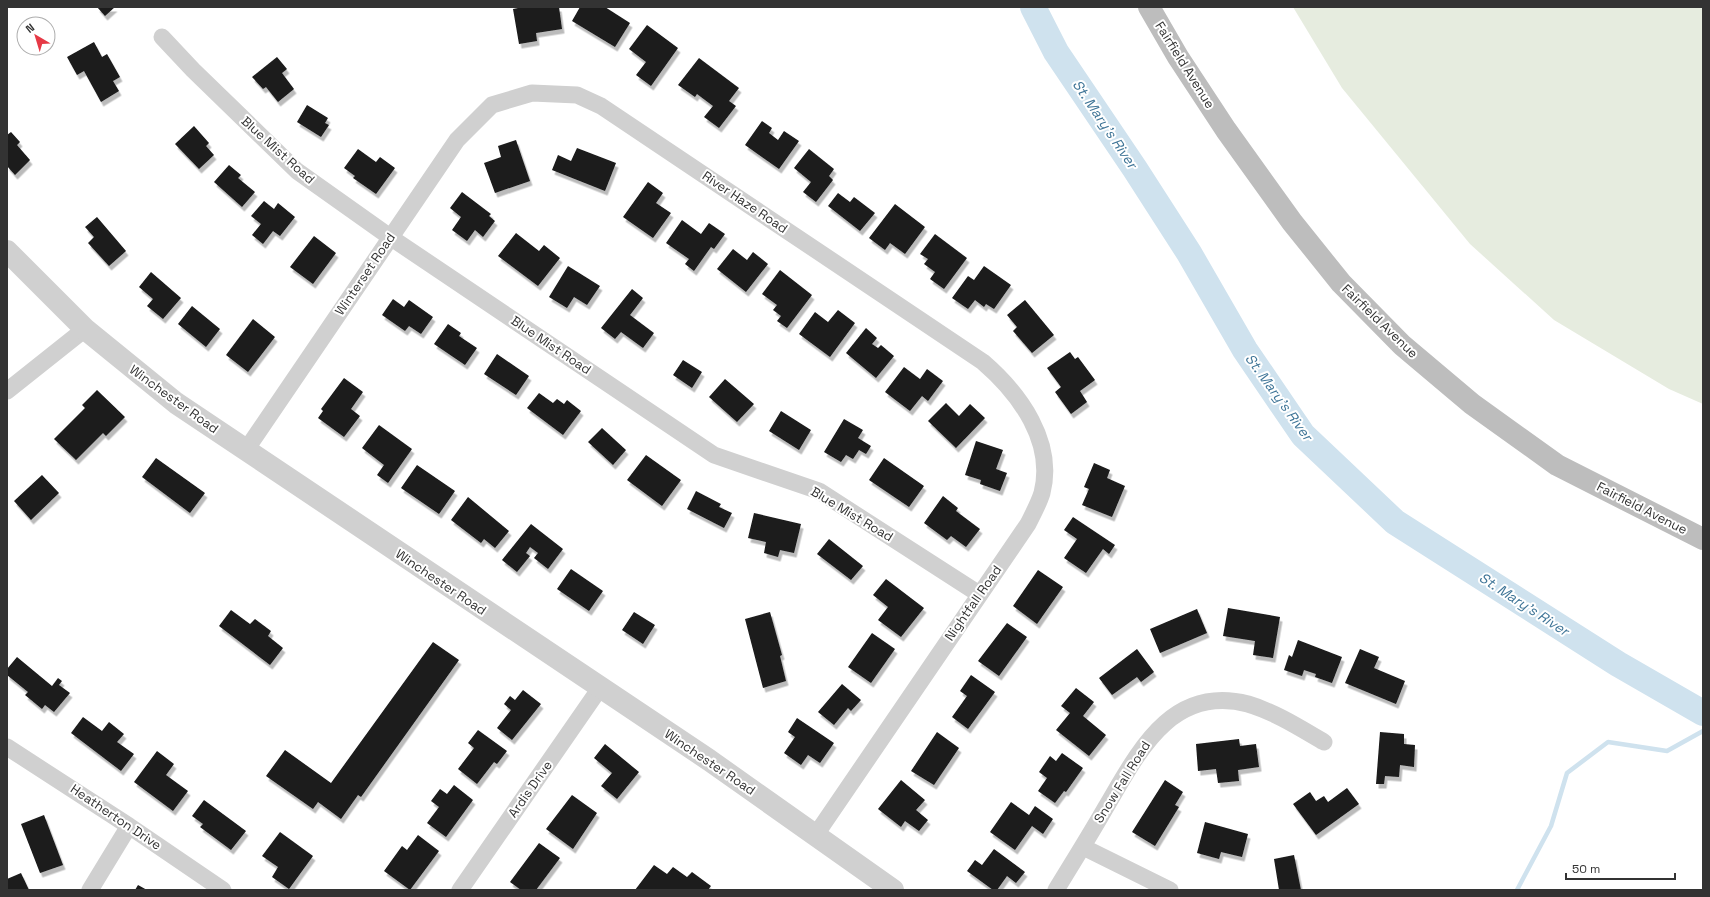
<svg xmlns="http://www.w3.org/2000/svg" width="1710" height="897" viewBox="0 0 1710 897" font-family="'Space Grotesk',sans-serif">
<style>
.green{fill:#e6ecdf}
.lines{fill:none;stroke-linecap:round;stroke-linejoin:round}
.stream{stroke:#cfe2ee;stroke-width:4.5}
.river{stroke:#cfe2ee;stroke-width:26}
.building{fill:#1a1a1a;filter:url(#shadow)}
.minor{stroke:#d0d0d0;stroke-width:17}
.tertiary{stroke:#d0d0d0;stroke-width:22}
.secondary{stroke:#bdbdbd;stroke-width:22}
.labels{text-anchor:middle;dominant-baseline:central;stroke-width:4;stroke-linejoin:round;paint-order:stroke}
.street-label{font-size:13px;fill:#333;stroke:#fff}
.water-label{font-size:14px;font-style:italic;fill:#3f7597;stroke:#fff}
</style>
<defs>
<filter id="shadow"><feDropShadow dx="2.5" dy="4.5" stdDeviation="0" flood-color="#0004"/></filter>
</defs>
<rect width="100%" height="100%" fill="#fff"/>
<!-- green -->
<path class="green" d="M1293,7h410v397l-34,-15 -115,-69 -84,-76 -128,-156z"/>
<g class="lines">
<!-- stream -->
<path class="stream" d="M1517,890l34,-64 16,-53 41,-31 59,9 36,-20"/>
<!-- river -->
<path class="river" d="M1033,7l23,45 79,117 54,84 56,97 58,85 92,87 223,142 85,49"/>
</g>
<!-- building -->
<path class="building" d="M97,7h18l-10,9z
M523,7h36l3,22 -26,4 1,8 -18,3 -6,-35z
M580,7h25l25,16 -15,24 -43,-26z
M647,25l31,23 -27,38 -15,-11 10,-13 -17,-13z
M94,42l8,15 5,-3 13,23 -7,4 6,10 -18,11 -17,-31 -7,4 -10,-18z
M277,57l10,12 -5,4 12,16 -16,13 -12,-15 -3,2 -11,-12z
M699,58l40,30 -10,13 7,5 -17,22 -15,-11 9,-11 -16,-12 -2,3 -17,-12z
M307,105l21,13 -3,5 4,2 -8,12 -24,-15z
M762,121l10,7 -3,5 9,7 6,-9 15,10 -20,28 -34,-24z
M194,126l15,17 -3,3 8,9 -15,14 -24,-25z
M11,132l9,10 -3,3 13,15 -15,15 -8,-9v-31z
M516,140l14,41 -35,12 -11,-30 17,-6 -3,-11z
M577,148l39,15 -11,28 -53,-21 6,-15 13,6z
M358,149l18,13 4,-5 15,11 -19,26 -23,-16 2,-2 -11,-8z
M809,149l25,20 -5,7 4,4 -17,22 -13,-10 8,-10 -17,-14z
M229,165l12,10 -3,3 17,14 -13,15 -28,-25z
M648,182l15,11 -7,10 15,10 -18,25 -30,-21z
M462,192l29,22 -2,2 6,5 -12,16 -8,-7 -8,11 -15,-11 9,-13 -11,-9z
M838,193l12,9 4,-5 21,16 -15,18 -32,-25z
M264,201l10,8 4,-6 17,14 -15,19 -7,-5 -10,13 -11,-9 9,-11 -10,-8z
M895,204l30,23 -20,27 -15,-11 -5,7 -16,-12z
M97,217l29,34 -17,15 -21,-23 6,-6 -9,-10z
M682,220l19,14 8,-11 16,11 -11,15 -3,-2 -17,24 -9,-7 4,-5 -23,-16z
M516,233l23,18 5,-6 16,13 -22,28 -40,-30z
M935,234l32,24 -23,31 -14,-10 5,-7 -11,-8 4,-5 -8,-5z
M314,236l22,17 -23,31 -23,-17z
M733,249l14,11 6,-8 15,12 -22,28 -29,-23z
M568,266l32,20 -13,19 -13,-8 -7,11 -18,-11z
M984,266l27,19 -17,24 -8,-5 -2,3 -9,-7 -7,9 -16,-11 16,-22 6,4z
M780,270l32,25 -25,33 -10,-7 4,-5 -8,-6 4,-5 -15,-11z
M151,272l30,26 -18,21 -16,-13 6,-7 -14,-12z
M632,289l11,9 -13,17 24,18 -11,15 -22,-16 -6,7 -14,-11z
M393,299l11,8 5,-7 24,17 -12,17 -12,-8 -4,5 -23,-16z
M1025,300l29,35 -22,18 -19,-22 4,-4 -10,-12z
M192,306l28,23 -14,18 -28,-23z
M838,310l17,13 -25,34 -31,-23 16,-22 13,10z
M253,319l22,18 -27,35 -22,-17z
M448,324l13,9 -2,3 18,12 -12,17 -31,-21z
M866,328l11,10 -5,6 6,4 3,-3 13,11 -18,22 -30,-25z
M1070,352l5,7 3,-2 17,23 -15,11 7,11 -16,12 -16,-22 6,-5 -14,-19z
M497,354l32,22 -13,19 -32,-21z
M683,360l19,12 -10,16 -19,-13z
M904,367l16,12 7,-10 16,12 -15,20 -6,-5 -12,15 -25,-19z
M344,378l19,14 -12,17 9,7 -16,21 -26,-19 5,-7 -2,-2z
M725,379l29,25 -17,18 -28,-25z
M97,390l28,27 -19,19 -3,-3 -27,27 -22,-21 31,-31 -3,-3z
M539,393l14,10 4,-4 7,5 3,-4 14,11 -18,24 -36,-27z
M946,403l13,13 11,-12 15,14 -29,30 -28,-27z
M781,411l30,19 -12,20 -30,-19z
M844,419l19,11 -5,8 13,8 -5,8 -7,-4 -6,9 -7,-4 -5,7 -17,-10z
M379,425l33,24 -24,34 -11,-8 7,-10 -22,-17z
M602,428l24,22 -13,15 -25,-23z
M976,441l27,9 -7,19 11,4 -7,18 -20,-7 1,-4 -16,-5z
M646,455l35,25 -19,26 -35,-26z
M156,458l49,35 -15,20 -48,-36z
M884,458l40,28 -15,21 -40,-27z
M1094,463l16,7 -3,8 18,8 -13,31 -30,-12 7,-16 -5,-2z
M417,465l38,26 -16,23 -38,-26z
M42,475l17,18 -28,27 -17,-19z
M696,491l25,13 -2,3 13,6 -8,15 -37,-19z
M943,496l15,12 -2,3 24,18 -14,18 -15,-11 -4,4 -23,-17z
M468,497l41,34 -14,17 -11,-9 -3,4 -30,-23z
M754,513l47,11 -7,29 -14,-3 -2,7 -14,-4 2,-11 -18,-4z
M1073,517l42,28 -6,9 -6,-5 -17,24 -22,-15 13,-19 -13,-9z
M531,524l32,25 -15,20 -14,-11 4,-5 -8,-6 -4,6 4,3 -13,16 -15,-12z
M829,539l34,27 -12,14 -34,-26z
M571,569l32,22 -14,20 -32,-22z
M1038,570l25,17 -26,37 -24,-18z
M886,579l38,29 -23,29 -23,-17 10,-13 -15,-12z
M1228,608l52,9 -7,41 -20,-3 2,-14 -32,-5z
M1197,609l10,24 -47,20 -10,-24z
M231,610l19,14 5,-5 16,12 -3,5 15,12 -13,17 -51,-39z
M634,612l21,13 -12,19 -21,-14z
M770,612l12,43 -2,1 6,25 -23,7 -18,-69z
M1007,623l20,14 -28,39 -21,-15z
M872,633l23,16 -24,34 -23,-16z
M1298,640l44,17 -10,26 -17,-6 1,-3 -12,-4 -2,6 -18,-6 5,-15 3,2z
M433,642l26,18 -98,137 -3,-2 -17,24 -23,-17 -5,7 -47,-33 19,-26 46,33z
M1137,649l17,23 -13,10 -4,-5 -25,18 -13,-17z
M1360,649l19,8 -5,11 31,13 -9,23 -51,-21z
M17,657l35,29 6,-8 4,3 -3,4 11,8 -16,19 -9,-7 -3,4 -17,-14 3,-3 -21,-17v-6z
M971,675l24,17 -27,37 -16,-12 15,-21 -7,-5z
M842,684l19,16 -10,11 -3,-3 -14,17 -16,-13z
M1076,688l18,14 -11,14 23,19 -17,21 -33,-26 14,-17 -9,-7z
M523,690l18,14 -29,36 -15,-12 14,-18 -7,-6 6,-8 5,4z
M83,717l19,14 7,-9 15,12 -7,8 17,12 -13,17 -50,-38z
M797,718l37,25 -14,20 -12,-8 -7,10 -17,-12 11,-16 -7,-5z
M478,730l29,21 -10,13 -3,-2 -17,22 -19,-15 16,-21 -6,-5z
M937,732l22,16 -25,37 -23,-14z
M1380,732l24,2v10l11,1 -1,22 -14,-2 -1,12 -14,-1 -1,8h-8z
M1239,739l1,7 16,-2 3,23 -21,3 1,11 -21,2 -2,-14 -18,2 -2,-27z
M605,744l34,28 -22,27 -16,-13 11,-13 -18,-15z
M157,751l17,13 -8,11 22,16 -15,20 -39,-29z
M1062,753l21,15 -17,24 -2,-1 -9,12 -17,-12 9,-13 -8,-6 11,-16 6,5z
M901,780l24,20 -9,10 12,10 -9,11 -14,-10 -4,6 -23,-18z
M1165,780l18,12 -8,13 4,2 -24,39 -23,-14z
M454,785l19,15 -27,37 -19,-14 12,-16 -8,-6 9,-12 7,5z
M1347,788l12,16 -43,31 -23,-31 17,-12 6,9 8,-5 4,6z
M572,795l25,18 -24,36 -27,-20z
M204,800l42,31 -15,19 -31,-23 3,-3 -11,-8z
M1011,802l18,13 6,-9 18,13 -10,15 -11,-8 -17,24 -25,-18z
M44,815l19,50 -23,8 -19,-49z
M1205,822l43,12 -6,23 -21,-5 -2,7 -22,-6z
M280,832l33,24 -24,33 -17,-12 6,-10 -16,-11z
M418,835l21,16 -29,39 -26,-19 18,-25 5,4z
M539,843l21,15 -24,32h-15l-11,-8z
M994,849l31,23 -9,11 -9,-7 -10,14h-4l-26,-19 8,-11 7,5z
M1294,855l7,35h-22l-5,-31z
M654,865l13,9 6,-7 14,10 5,-5 19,14 -3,4h-73z
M21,873l8,17h-22v-11z
M138,885l9,5h-12z"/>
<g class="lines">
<!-- minor -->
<path class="minor" d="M162,37l31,33 104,101 93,66 324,218 105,36 160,103
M7,391l78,-62
M246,450l211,-310 35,-35 40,-12 45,2 24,11 382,256c37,32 72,80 59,131 -3,10 -9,21 -14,31l-213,312
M7,747l122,79 94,64
M1083,847l87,43
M90,890l39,-64
M460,890l140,-202
M1056,890c17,-28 34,-55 50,-83 32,-54 65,-123 142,-103 27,8 52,24 76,38"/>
<!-- tertiary -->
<path class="tertiary" d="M7,251l78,78 91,74 533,357 184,130"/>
<!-- secondary -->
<path class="secondary" d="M1149,7l29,50 48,73 66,92 49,61 61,62 70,59 85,61 146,74"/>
</g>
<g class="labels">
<!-- street labels -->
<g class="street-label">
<text transform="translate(1185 65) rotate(58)">Fairfield Avenue</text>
<text transform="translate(278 150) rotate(42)">Blue Mist Road</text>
<text transform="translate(745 202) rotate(34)">River Haze Road</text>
<text transform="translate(365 274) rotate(-56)">Winterset Road</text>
<text transform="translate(1380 321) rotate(44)">Fairfield Avenue</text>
<text transform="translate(551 345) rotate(34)">Blue Mist Road</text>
<text transform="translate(174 399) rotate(36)">Winchester Road</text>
<text transform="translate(1642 508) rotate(27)">Fairfield Avenue</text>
<text transform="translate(852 514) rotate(31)">Blue Mist Road</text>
<text transform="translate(441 582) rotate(34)">Winchester Road</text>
<text transform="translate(973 603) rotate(-55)">Nightfall Road</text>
<text transform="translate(710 762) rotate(34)">Winchester Road</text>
<text transform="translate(1122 782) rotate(-58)">Snow Fall Road</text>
<text transform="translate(530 789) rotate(-55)">Ardis Drive</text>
<text transform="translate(116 817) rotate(34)">Heatherton Drive</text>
</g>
<!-- water labels -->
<g class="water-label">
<text transform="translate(1105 124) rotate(56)">St. Mary's River</text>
<text transform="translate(1279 397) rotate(54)">St. Mary's River</text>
<text transform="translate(1524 604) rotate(33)">St. Mary's River</text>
</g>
</g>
<!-- border -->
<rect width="1710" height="897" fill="none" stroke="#333333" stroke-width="16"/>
<!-- north arrow -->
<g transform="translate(36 36) rotate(322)"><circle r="19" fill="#ffffff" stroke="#adadad"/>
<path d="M0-3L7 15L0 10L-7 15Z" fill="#e63946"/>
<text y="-6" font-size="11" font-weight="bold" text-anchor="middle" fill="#333333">N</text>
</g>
<!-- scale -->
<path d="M1566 873v6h109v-6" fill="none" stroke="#333333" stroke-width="2"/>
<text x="1572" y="873" font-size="12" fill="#333333" stroke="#ffffff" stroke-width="3" paint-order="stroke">50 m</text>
</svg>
